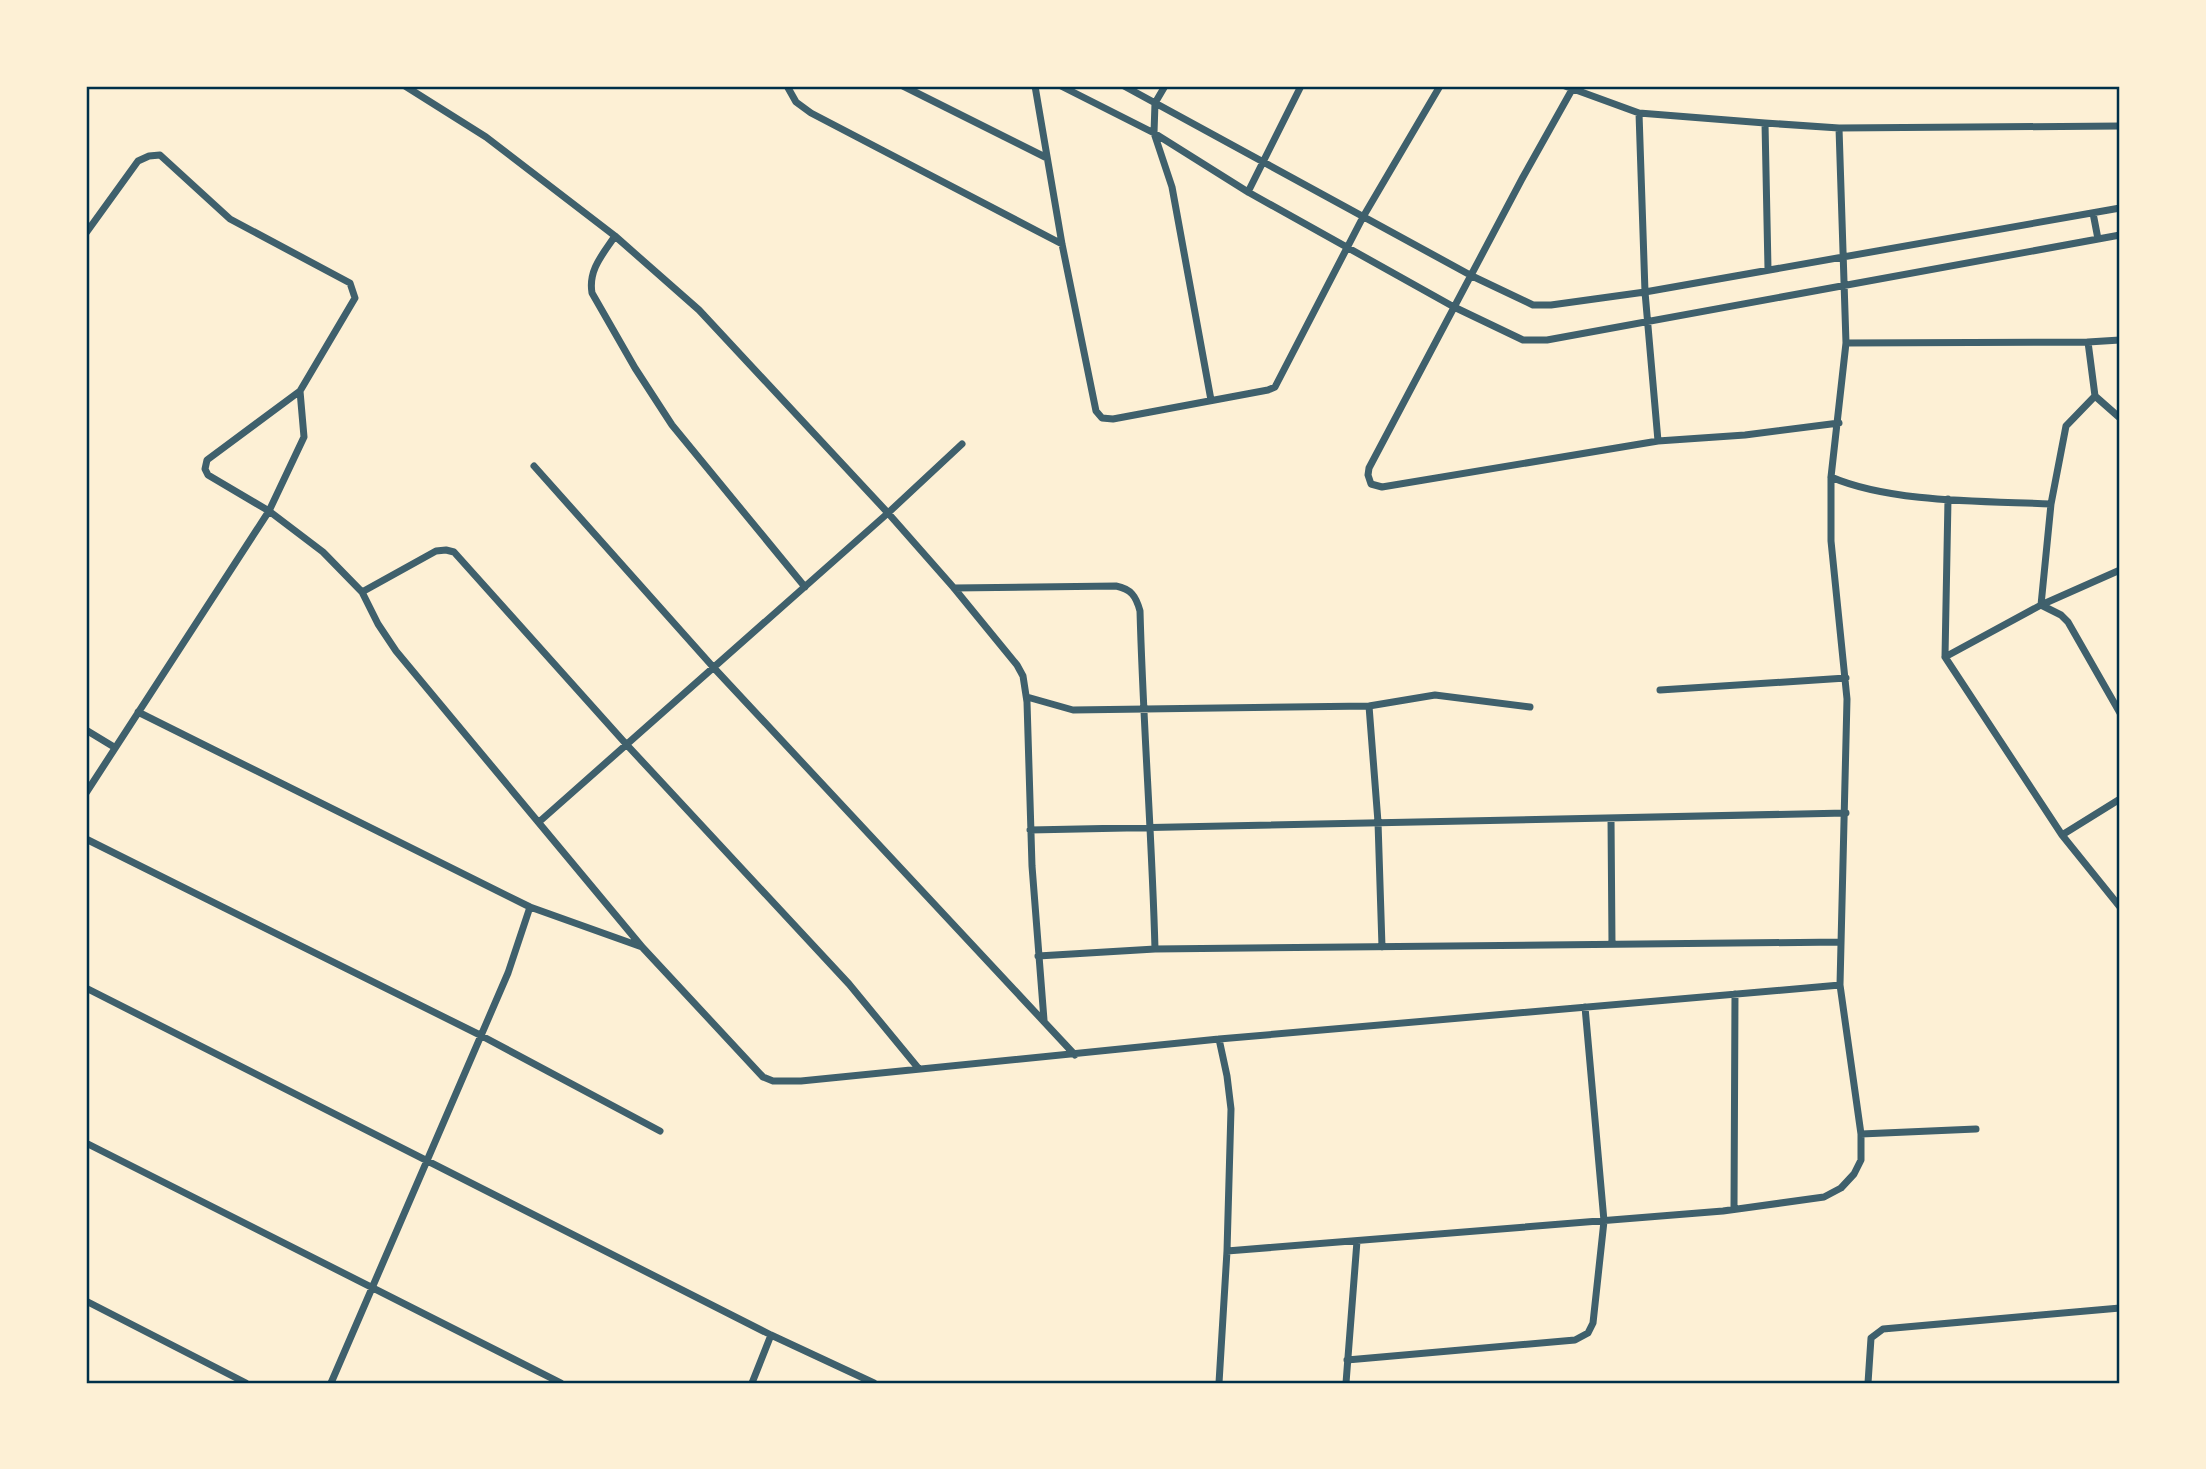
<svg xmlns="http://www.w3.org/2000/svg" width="2206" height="1469" viewBox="0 0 2206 1469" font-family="'Fira Sans Condensed',sans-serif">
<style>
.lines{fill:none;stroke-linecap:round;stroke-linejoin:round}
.minor{stroke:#3f606c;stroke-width:7}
.neatline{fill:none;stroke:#003049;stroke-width:2.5}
</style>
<rect width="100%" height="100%" fill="#fdf0d5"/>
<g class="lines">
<!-- minor -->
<path class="minor" d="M405,86l81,51 129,99 84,74 189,203 66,75 63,77 6,11 4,26 5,164 12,154
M787,86l9,16 15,11 251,131
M903,86l144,72
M1035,86l27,158 34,167 6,7 11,1 155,-29 7,-3 88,-170 77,-131
M1061,86l93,47 94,59 206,115 69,33h24l573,-105
M1124,86l348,190 61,29h18l94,-13 475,-84
M1165,86l-10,17 -1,30 18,54 39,213
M1565,86l74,27 126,10 74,5 281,-2
M1574,86l-51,91 -154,291 -1,7 3,9 11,3 276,-46 87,-6 94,-12
M1639,113l6,179 13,149
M1765,123l3,146
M1248,192l53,-106
M2093,213l5,26
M86,233l52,-72 11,-5 11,-1 70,64 120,64 5,15 -55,93 4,46 -35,74 -183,282
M615,236c-12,18 -27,34 -23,57l43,75 37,57 133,162
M2088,342l7,54 25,22
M1846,343l242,-1 32,-2
M300,391l-93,69 -2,9 3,6 61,36 54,41 39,40 16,32 18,27 247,297 120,129 10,4h28l418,-42 621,-54
M2095,396l-29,30 -15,78 -10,101 20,10 7,7 52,91
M534,466l180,202 361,387
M1831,477c60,26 154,24 220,27
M954,588l162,-2c15,3 20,10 24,25 3,113 12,225 15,338
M362,592l74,-41 10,-1 8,2 172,192 223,240 70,85
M1945,657l117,178 58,72
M1945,657l96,-52 79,-35
M1945,657l3,-158
M1660,690l186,-12
M1027,697l46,13 296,-4 66,-11 95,12
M1369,706l9,116 4,125
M138,712l392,195 112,40
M86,730l28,17
M1611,818l1,126
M539,822l349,-309 74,-69
M1030,830l816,-17
M2062,835l58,-36
M86,839l394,196 180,96
M1038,956l117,-7 686,-7
M86,988l685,347 103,48
M1219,1039l8,37 4,33 -4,142 -8,132
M1861,1134l115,-5
M86,1143l475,240
M1734,1209l1,-215
M1227,1251l496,-40 101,-14 17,-9 13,-14 7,-14v-26l-21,-149 7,-286 -16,-158v-64l15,-134 -7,-215
M86,1301l160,82
M1347,1360l228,-20 13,-7 5,-10 11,-102 -19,-214
M331,1383l177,-410 22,-66
M752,1383l19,-48
M1346,1383l11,-142
M1868,1383l3,-45 12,-9 237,-21"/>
</g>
<!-- border -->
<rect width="2206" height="1469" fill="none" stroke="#fdf0d5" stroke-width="175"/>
<rect x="88" y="88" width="2030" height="1294" class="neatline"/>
</svg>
